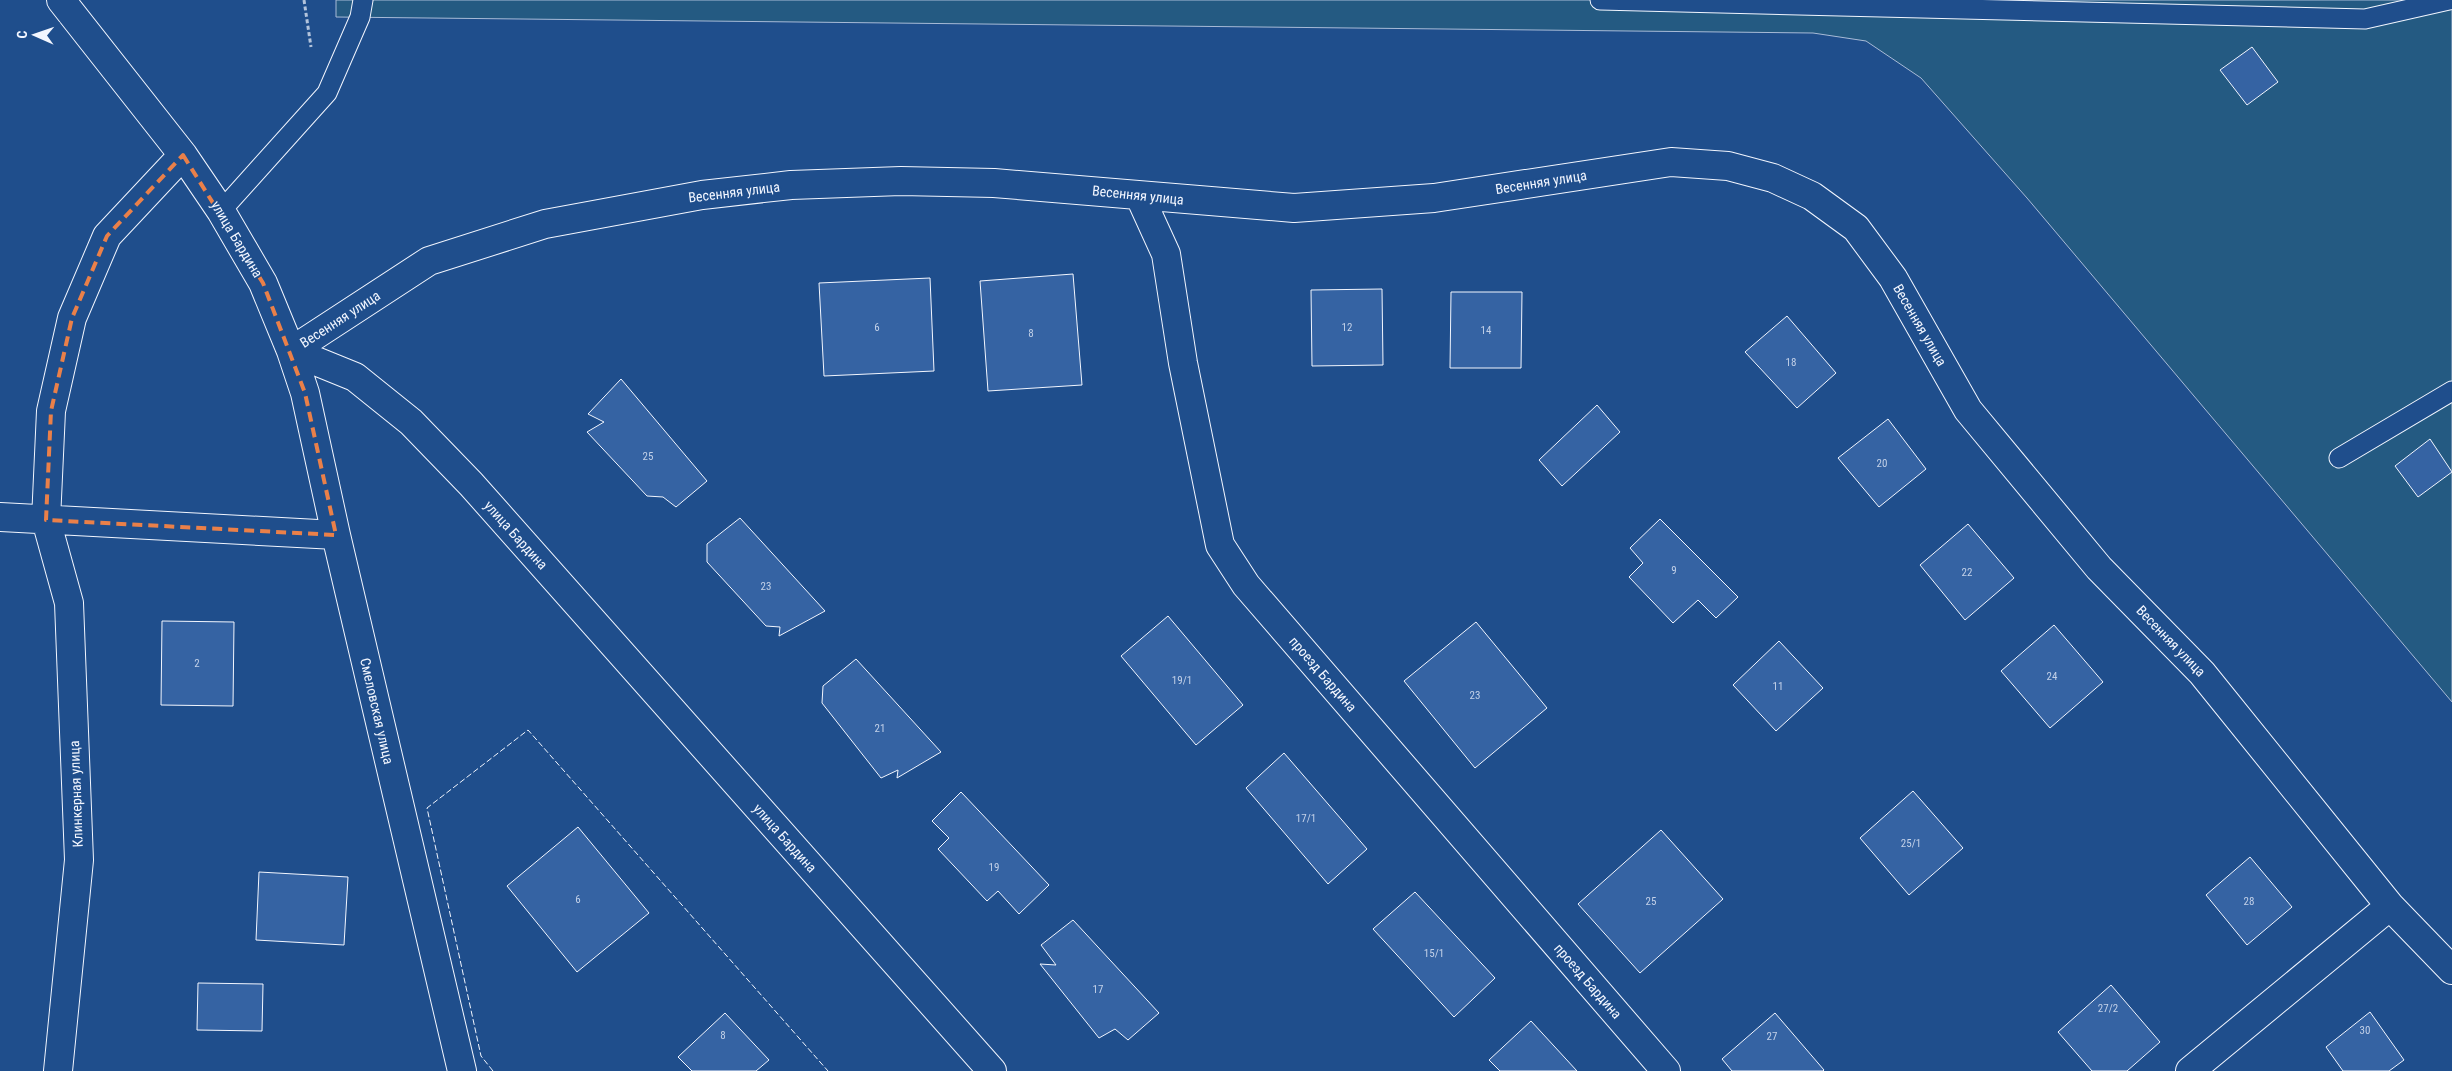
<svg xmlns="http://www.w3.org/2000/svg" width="2452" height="1071" viewBox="0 0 2452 1071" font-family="'Roboto Condensed',sans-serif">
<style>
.green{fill:#245a82;stroke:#a8bbd7}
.building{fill:#3563a3;stroke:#f2f6ff}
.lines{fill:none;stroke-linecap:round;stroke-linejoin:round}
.lane-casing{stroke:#f2f6ff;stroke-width:21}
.street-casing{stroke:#f2f6ff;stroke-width:30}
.path{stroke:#b3c4dc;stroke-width:3;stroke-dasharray:4 2.5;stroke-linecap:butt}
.lane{stroke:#1f4e8c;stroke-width:19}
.street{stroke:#1f4e8c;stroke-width:28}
.fence{stroke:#f2f6ff;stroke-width:1;stroke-dasharray:6 2.5;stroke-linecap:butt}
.marked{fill:none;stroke:#ea8049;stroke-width:4;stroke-dasharray:10 6;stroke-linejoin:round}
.labels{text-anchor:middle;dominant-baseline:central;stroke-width:4;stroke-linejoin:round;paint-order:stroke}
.number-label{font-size:11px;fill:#c3d1e8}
.street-label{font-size:14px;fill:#f2f6ff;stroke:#1f4e8c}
</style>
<rect width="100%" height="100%" fill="#1f4e8c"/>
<!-- green -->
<path class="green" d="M336,0h2116v702l-425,-504 -106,-120 -55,-37 -53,-8 -1477,-16z"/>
<!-- building -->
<path class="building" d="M2252,47l26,35 -31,23 -27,-35z
M1073,274l9,111 -94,6 -8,-110z
M930,278l4,93 -110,5 -5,-93z
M1382,289l1,76 -71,1 -1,-76z
M1451,292h71l-1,76h-71z
M1787,316l49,57 -39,35 -52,-56z
M621,379l86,102 -31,26 -13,-10 -16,-1 -60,-64 17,-10 -16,-8z
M1597,405l23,27 -58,54 -23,-26z
M1888,419l38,50 -47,38 -41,-49z
M2430,439l22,33 -34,25 -23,-31z
M740,518l85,93 -46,25 1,-9 -14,-1 -59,-64v-18z
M1660,519l78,78 -22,21 -18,-18 -25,23 -44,-46 14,-14 -13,-15z
M1968,524l46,54 -49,42 -45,-55z
M1168,616l75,89 -47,40 -75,-89z
M162,621l72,1 -1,84 -72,-1z
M1476,622l71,86 -72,60 -71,-87z
M2054,625l49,57 -53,46 -49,-57z
M1779,641l44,47 -47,43 -43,-46z
M856,659l85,93 -44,26 1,-8 -17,8 -59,-75 1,-17z
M1284,753l83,96 -39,35 -82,-96z
M1913,791l50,57 -54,47 -49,-57z
M961,792l88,93 -30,29 -21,-23 -11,10 -49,-52 11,-11 -17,-17z
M578,827l71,86 -72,59 -70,-86z
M1661,830l62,69 -83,74 -62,-69z
M2250,857l42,50 -45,38 -41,-50z
M259,872l89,5 -4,68 -88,-5z
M1415,892l80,86 -41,39 -81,-88z
M1073,920l86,93 -31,27 -13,-11 -16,9 -59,-74 16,1 -15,-20z
M198,983l65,1 -1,47 -65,-1z
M2111,985l49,57 -33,29h-35l-34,-39z
M2370,1012l34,48 -15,11h-46l-17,-24z
M725,1013l44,47 -13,11h-64l-14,-14z
M1775,1013l49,57 -1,1h-91l-10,-12z
M1531,1021l46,50h-77l-11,-11z"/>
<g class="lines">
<defs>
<path id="lane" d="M1600,0l765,19 84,-19
M221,211l106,-118 33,-76 3,-17
M2339,458l113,-67"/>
<path id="street" d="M61,0l122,155 38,56 42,72 28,68 14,42 31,142 126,536
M1140,197l26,57 17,109 37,182 26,40 420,486
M291,351l138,-90 116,-37 157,-29 89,-10 110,-4 93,2 300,25 140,-10 237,-36 57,4 45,12 39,18 44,32 37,50 75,132 131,158 103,105 188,233 62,64
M291,351l64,26 56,45 60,62 521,587
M0,517l336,18
M58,1071l21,-211 -10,-257 -23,-83 5,-109 21,-93 35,-82 76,-81
M2190,1071l200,-165"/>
</defs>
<!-- lane casing -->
<use href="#lane" class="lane-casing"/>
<!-- street casing -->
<use href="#street" class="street-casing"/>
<!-- path -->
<path class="path" d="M304,0l7,47"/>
<!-- lane -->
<use href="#lane" class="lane"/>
<!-- street -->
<use href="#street" class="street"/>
<!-- fence -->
<path class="fence" d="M493,1071l-12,-15 -54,-248 101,-78 300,341"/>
</g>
<!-- marked area -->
<path class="marked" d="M183,155l80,128 42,110 31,142 -290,-15 5,-109 21,-93 35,-82z"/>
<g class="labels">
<!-- number labels -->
<g class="number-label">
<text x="877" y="327">6</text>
<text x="1347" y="327">12</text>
<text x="1486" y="330">14</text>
<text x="1031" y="333">8</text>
<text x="1791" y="362">18</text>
<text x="648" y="456">25</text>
<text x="1882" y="463">20</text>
<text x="1674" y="570">9</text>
<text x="1967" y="572">22</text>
<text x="766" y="586">23</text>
<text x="197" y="663">2</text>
<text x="2052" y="676">24</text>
<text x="1182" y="680">19/1</text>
<text x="1778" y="686">11</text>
<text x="1475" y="695">23</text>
<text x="880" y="728">21</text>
<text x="1306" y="818">17/1</text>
<text x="1911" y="843">25/1</text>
<text x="994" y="867">19</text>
<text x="578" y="899">6</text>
<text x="1651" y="901">25</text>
<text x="2249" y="901">28</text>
<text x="1434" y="953">15/1</text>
<text x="1098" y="989">17</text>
<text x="2108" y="1008">27/2</text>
<text x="2365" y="1030">30</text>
<text x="723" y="1035">8</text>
<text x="1772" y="1036">27</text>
</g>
<!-- street labels -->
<g class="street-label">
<text transform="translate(1541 182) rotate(-9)">Весенняя улица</text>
<text transform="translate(734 192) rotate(-7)">Весенняя улица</text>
<text transform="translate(1138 195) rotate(6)">Весенняя улица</text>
<text transform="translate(237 239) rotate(59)">улица Бардина</text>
<text transform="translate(340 319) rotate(-33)">Весенняя улица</text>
<text transform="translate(1920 325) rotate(60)">Весенняя улица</text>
<text transform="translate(516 535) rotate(48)">улица Бардина</text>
<text transform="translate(2171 641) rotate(46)">Весенняя улица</text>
<text transform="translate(1323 674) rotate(49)">проезд Бардина</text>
<text transform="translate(377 711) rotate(77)">Смеловская улица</text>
<text transform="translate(76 794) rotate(-92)">Клинкерная улица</text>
<text transform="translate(785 838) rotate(48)">улица Бардина</text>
<text transform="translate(1588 981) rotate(49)">проезд Бардина</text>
</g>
</g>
<!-- north arrow -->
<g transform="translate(35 35) rotate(272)" stroke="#1f4e8c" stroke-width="4" paint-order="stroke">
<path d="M0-4L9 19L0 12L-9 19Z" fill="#f2f6ff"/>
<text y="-8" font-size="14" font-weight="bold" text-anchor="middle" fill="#f2f6ff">С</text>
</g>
</svg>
